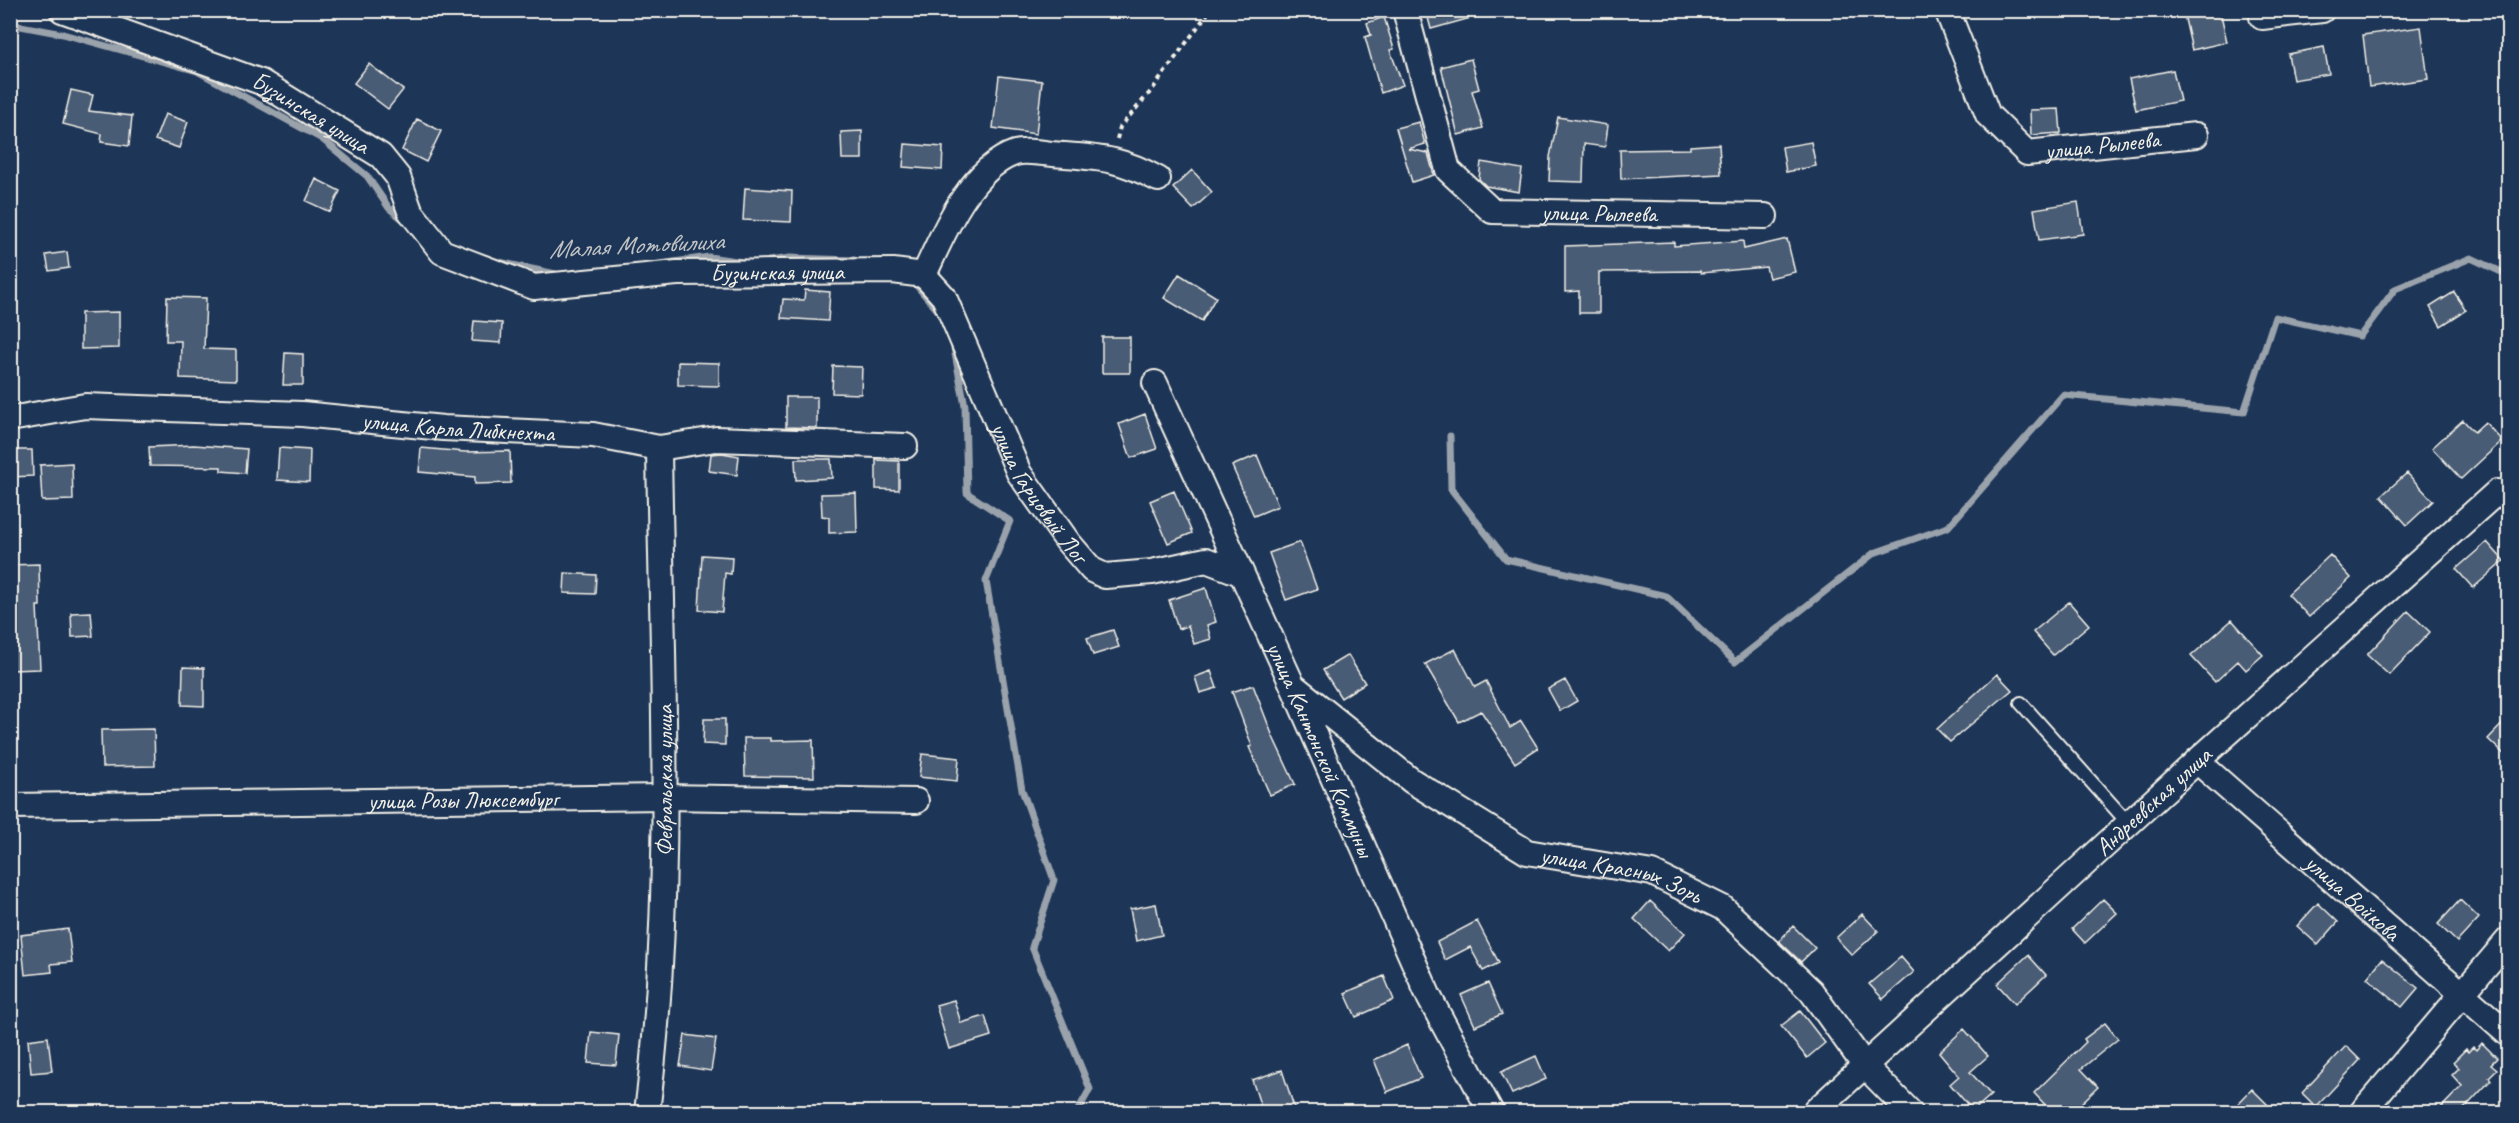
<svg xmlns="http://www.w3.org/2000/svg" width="2519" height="1123" viewBox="0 0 2519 1123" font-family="Caveat,sans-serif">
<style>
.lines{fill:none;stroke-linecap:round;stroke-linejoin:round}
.stream{stroke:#9aa2ab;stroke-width:7}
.building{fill:#485b74;stroke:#f4f1e8;stroke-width:1.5}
.lane-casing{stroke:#f4f1e8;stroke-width:16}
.street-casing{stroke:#f4f1e8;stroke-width:28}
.path{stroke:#f4f1e8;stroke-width:4;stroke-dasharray:4.5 4.5;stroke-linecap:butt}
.lane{stroke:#1d3557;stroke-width:12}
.street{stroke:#1d3557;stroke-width:24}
.labels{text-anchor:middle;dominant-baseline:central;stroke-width:4.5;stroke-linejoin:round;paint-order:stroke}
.street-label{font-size:24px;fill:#f4f1e8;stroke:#1d3557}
.water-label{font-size:26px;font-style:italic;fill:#c0c3c4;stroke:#1d3557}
</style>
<rect width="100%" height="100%" fill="#1d3557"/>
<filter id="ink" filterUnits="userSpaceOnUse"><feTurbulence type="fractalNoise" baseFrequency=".0167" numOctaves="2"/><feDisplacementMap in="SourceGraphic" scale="12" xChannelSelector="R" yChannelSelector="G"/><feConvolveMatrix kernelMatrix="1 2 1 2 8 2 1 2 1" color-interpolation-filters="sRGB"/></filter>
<g filter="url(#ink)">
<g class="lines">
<!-- stream -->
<path class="stream" d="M10,24l53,10 134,37 125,68 45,37 22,32 16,13
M494,261l62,13
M769,261l21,-3 64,2
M653,265l56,-8 34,5
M911,279l30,35
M953,343l12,63 2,87 43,28 -24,60 36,209 32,90 -22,67 58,142 -13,23
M1450,436l1,53 55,70 160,37 69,66 139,-109 74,-26 115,-132 181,17 31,-95 85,19 35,-47 76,-31 37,17"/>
</g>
<!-- building -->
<path class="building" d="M1426,10h52v6l-47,13z
M2183,10h37l7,32 -35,8z
M1384,17l10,32 -4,1 13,35 -22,8 -16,-56 6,-2 -4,-12z
M2421,27l7,52 -59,8 -6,-52z
M2324,47l5,27 -36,6 -5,-26z
M1471,59l8,30 -7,2 11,37 -25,7 -17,-68z
M369,64l34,26 -15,19 -34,-26z
M2173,70l7,31 -44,9 -7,-31z
M999,76l43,5 -6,53 -43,-6z
M71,90l22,5 -4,16 43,5 -3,30 -28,-4 1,-8 -39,-10z
M2059,109l2,24 -30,2 -1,-25z
M165,114l23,8 -9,26 -24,-8z
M1558,117l50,8 -3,22 -21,-3 -1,38 -34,-1 1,-24z
M417,119l24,12 -15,31 -24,-12z
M1419,122l6,22 -17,5 20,4 6,22 -22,7 -16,-54z
M862,131v28h-20l-1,-27z
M1811,142l5,24 -30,6 -4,-25z
M905,144l38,3 -1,23 -39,-3z
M1719,144l2,30 -100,5 -1,-29 70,-1v-3z
M1481,162l41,7 -3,23 -33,-6 -7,-7z
M1192,170l20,22 -19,17 -20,-21z
M316,179l24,12 -10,21 -24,-11z
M745,188l47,3 -1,31 -48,-2z
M2078,202l5,32 -44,6 -5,-31z
M1787,239l8,33 -26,6 -3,-11 -65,6 -1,-2 -101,1v41h-20v-22l-14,1v-46l109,-4v4l69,-5 1,8z
M67,252l2,16 -20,3 -3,-16z
M1179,274l37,23 -14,24 -38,-23z
M805,290l25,2 -2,29 -47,-3 2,-19 21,1z
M2454,292l12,18 -25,16 -11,-19z
M167,297l39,1 -2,51 32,1v30l-56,-2 1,-37h-15z
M119,312v36l-38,1v-36z
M474,321l28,2 -1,20 -29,-2z
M1102,337h28v36h-28z
M285,353l18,1v31h-20z
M678,362l41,1v23l-41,-1z
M833,366l29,1 -1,27 -29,-1z
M786,397h31v31l-31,-1z
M1145,414l12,35 -26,9 -12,-34z
M2463,420l11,12 11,-10 17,19 -41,38 -29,-31z
M194,445l53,4 -2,24 -24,-2v-4l-71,-1 -1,-19z
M279,448l31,2 -1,32 -32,-2z
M421,448l44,4 45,-1 1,32 -36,1v-7l-56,-5z
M10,450h22l1,26 -23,1z
M722,453l17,3 -2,19 -28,-4 2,-17z
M1257,455l21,51 -24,10 -22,-50z
M795,459h36l1,19 -36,2z
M876,460l23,1v29l-23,-1z
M72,463l1,37 -31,1 -2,-36z
M2407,473l26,28 -26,24 -26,-29z
M1174,491l18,42 -24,10 -18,-42z
M856,493l1,39 -28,1v-16l-7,-1 -1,-22z
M1300,542l17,47 -31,11 -17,-47z
M2487,542l17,19 -31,27 -17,-19z
M702,555l30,2 -1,17 -6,-1 -3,39 -23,-2z
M2330,555l21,23 -42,39 -21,-23z
M39,564l1,42h-3l3,63 -30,1v-105z
M565,573l31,2 -1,19 -31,-1z
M1206,588l10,34 -9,3 4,14 -17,5 -6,-18 -10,3 -9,-29z
M2069,602l20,23 -36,30 -20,-23z
M2408,611l22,21 -41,43 -22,-20z
M91,612l2,24 -21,1 -1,-24z
M2232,620l31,35 -17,15 -8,-9 -23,21 -24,-26z
M1113,630l6,17 -26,8 -6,-17z
M1455,649l20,38 11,-6 24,47 11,-7 17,27 -23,15 -34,-52 -22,11 -34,-58z
M1348,655l17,28 -24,15 -18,-28z
M183,667l21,1v38l-22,-1z
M1211,671l6,17 -17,5 -5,-16z
M1997,674l15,16 -62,52 -13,-13z
M1565,680l12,21 -17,10 -12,-22z
M1253,685l20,52 22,47 -25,11 -21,-48 3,-1 -20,-54z
M2508,718v40l-20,-19z
M704,719h21v26l-22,-1z
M154,729l1,37 -53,1 -1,-37z
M744,738h27v3l42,-1 1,37 -69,-1z
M922,754l37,4 -2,23 -38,-4z
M2103,899l14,14 -32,30 -13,-14z
M2460,900l19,18 -22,24 -19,-18z
M1650,901l35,32 -17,18 -34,-32z
M2318,903l20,19 -20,23 -21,-19z
M1156,904l6,31 -26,6 -6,-32z
M1862,914l16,17 -26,24 -16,-17z
M1477,921l22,42 -16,8 -13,-24 -25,13 -8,-18z
M1793,926l22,22 -14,14 -22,-21z
M68,929l4,33 -21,2 1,8 -27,3 -4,-40z
M2028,955l18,20 -31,29 -18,-20z
M1901,957l13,15 -31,27 -14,-15z
M2382,959l36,29 -16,19 -35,-29z
M1384,976l10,24 -38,17 -11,-24z
M1488,983l14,31 -27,12 -14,-31z
M954,1000l7,23 24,-7 6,20 -42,13 -13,-44z
M1800,1011l25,32 -18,15 -26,-32z
M2105,1023l13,16 -37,30 17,18 -27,26h-18l-19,-20 52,-51 -2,-3z
M1964,1029l24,27 -18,16 21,23 -18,16 -23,-27 9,-8 -20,-24z
M591,1032l28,3 -3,30 -28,-2z
M685,1035l31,4 -5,32 -31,-5z
M48,1037l4,34 -21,2 -3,-33z
M2482,1043l15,15 -6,6 6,5 -8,8 2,3 -31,33h-24l26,-27 -10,-11 7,-7 -6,-6 13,-13 2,3 5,-5 3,3z
M1407,1045l14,33 -34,14 -13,-32z
M2346,1046l14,14 -44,47 -14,-14z
M1536,1056l10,23 -34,15 -11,-22z
M1282,1070l14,43h-33l-11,-33z
M2252,1089l24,24h-47z"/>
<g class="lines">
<defs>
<path id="lane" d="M2021,703l108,121"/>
<g id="street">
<path id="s1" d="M62,10l199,72 120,74 17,21 12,34 32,41 92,35 143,-14 216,-2 31,4"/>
<path id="s2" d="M1405,10l43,160 44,41 273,5"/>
<path id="s3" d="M1947,10l41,105 39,38 169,-18"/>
<path d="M2262,17l60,-7"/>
<path id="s4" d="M924,275l20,22 75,176 49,69 24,28 13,6 47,-4 54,-12 34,13"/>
<path d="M924,275c19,-41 45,-106 91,-122 13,-4 36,2 50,2 40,3 58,5 93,24"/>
<path id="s5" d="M1155,383l137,301 137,313 62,115"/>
<path id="s6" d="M10,419l75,-13 217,8 141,14 150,7 66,13 57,-9 189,7"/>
<path id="s7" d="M1296,688l116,93 115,71 125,21 71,35 88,83 54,75 45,46"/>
<path id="s8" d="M2197,761l311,273"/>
<path id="s9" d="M10,806l654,-9 252,4"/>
<path id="s10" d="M647,1112c28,-219 15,-443 12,-664"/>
<path id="s11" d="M1814,1112l383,-351 300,-269"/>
<path d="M2362,1112l146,-172"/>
</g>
</defs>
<!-- lane casing -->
<use href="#lane" class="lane-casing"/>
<!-- street casing -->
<use href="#street" class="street-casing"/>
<!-- path -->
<path class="path" d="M1117,139l3,-12 32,-37 58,-80"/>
<!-- lane -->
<use href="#lane" class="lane"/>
<!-- street -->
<use href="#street" class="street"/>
</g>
</g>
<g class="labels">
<!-- street labels -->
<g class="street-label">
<text stroke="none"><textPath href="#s1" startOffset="270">Бузинская улица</textPath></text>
<text stroke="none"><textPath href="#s3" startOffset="243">улица Рылеева</textPath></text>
<text stroke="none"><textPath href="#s2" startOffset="333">улица Рылеева</textPath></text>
<text stroke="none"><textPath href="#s1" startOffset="810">Бузинская улица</textPath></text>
<text stroke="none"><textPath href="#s6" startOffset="450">улица Карла Либкнехта</textPath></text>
<text stroke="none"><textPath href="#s4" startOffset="248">улица Гарцовый Лог</textPath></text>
<text stroke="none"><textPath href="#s5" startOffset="402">улица Кантонской Коммуны</textPath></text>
<text stroke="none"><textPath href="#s10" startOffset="332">Февральская улица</textPath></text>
<text stroke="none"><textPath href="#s9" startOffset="453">улица Розы Люксембург</textPath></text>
<text stroke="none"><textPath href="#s11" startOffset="460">Андреевская улица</textPath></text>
<text stroke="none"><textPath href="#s7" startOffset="381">улица Красных Зорь</textPath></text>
<text stroke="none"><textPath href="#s8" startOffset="207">улица Войкова</textPath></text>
</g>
<!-- water labels -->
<g class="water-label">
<text transform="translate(636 245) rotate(-3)">Малая Мотовилиха</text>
</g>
</g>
<!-- margin -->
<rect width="2519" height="1123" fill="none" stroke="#1d3557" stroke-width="36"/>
<rect x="18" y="18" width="2483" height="1087" fill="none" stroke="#f4f1e8" stroke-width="2" filter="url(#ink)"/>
</svg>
